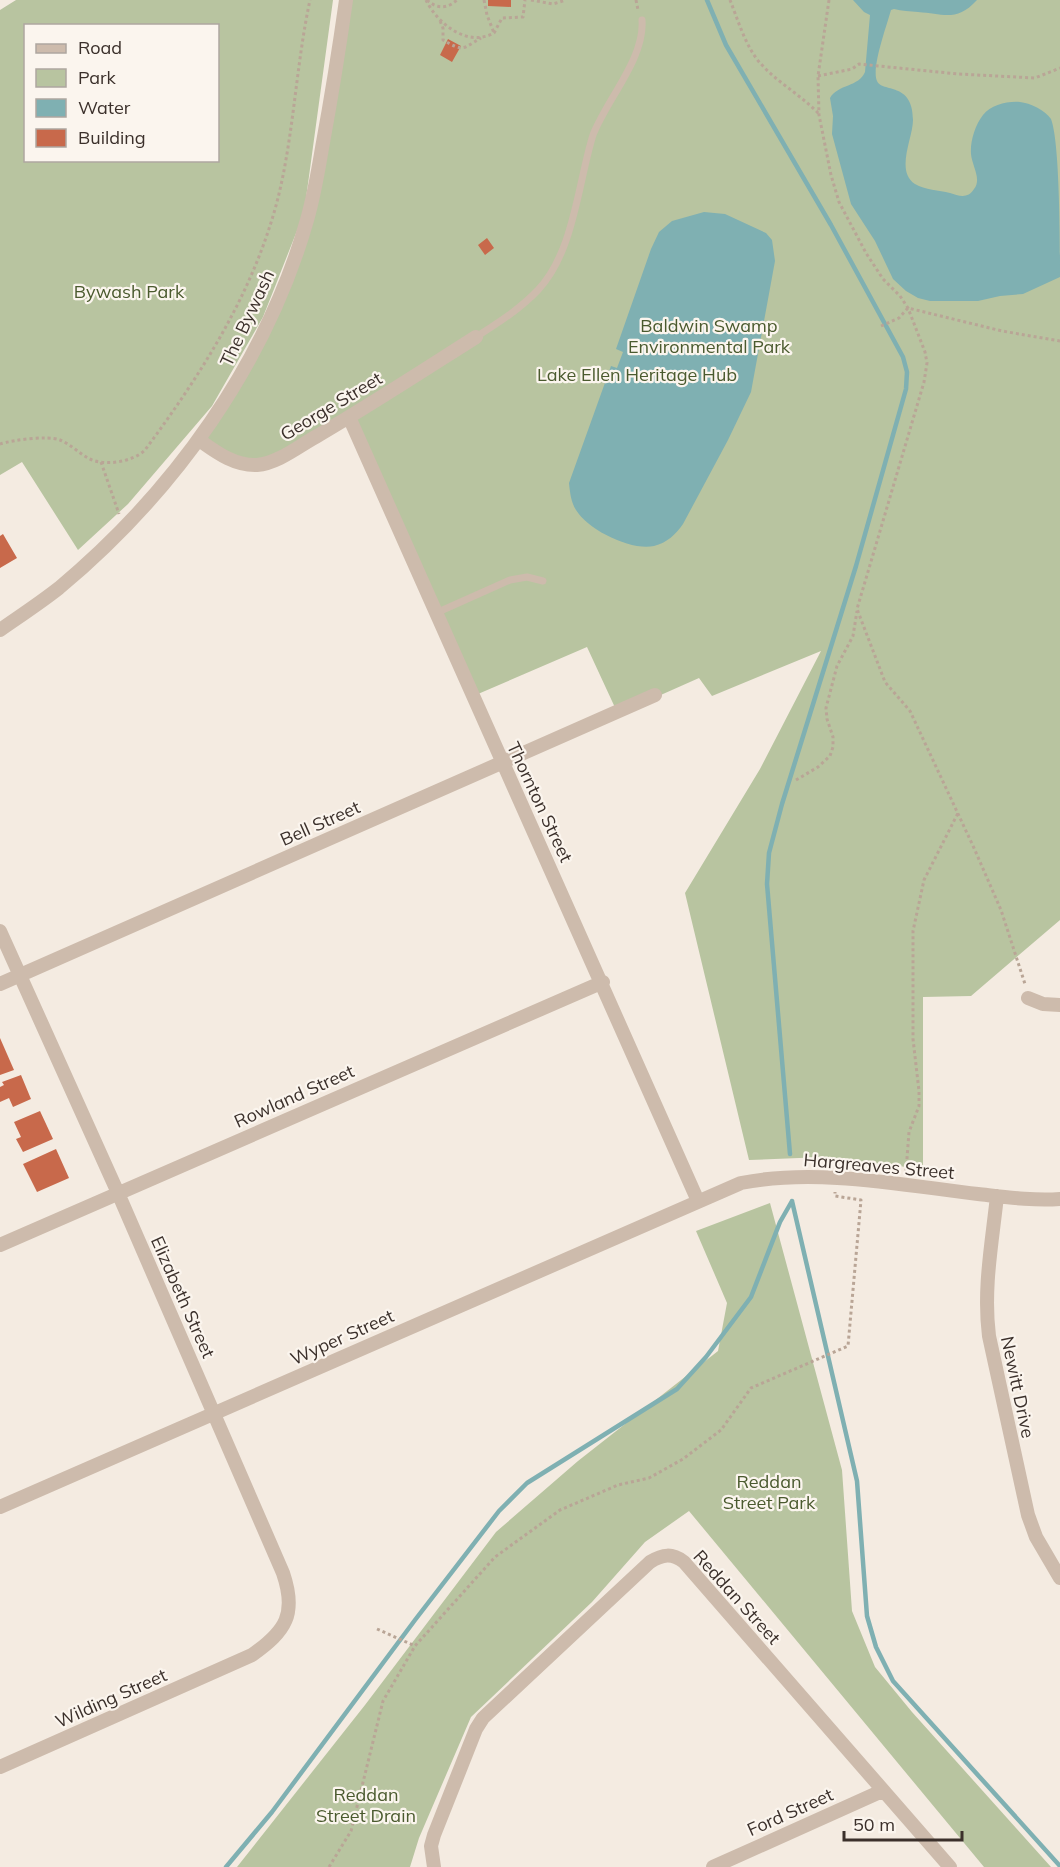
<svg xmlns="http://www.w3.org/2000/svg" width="1060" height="1867" viewBox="0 0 1060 1867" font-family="Mulish,sans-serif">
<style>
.green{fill:#b8c4a0;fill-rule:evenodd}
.water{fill:#7fb0b2}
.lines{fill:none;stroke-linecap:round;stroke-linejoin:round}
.stream{stroke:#7fb0b2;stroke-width:4.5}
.building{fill:#c8694b}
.path{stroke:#b9a596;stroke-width:3;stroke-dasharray:3 3;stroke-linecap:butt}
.lane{stroke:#cdbbac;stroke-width:7}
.street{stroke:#cdbbac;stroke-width:14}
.labels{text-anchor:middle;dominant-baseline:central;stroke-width:4.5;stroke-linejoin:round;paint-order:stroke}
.park-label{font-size:18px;fill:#4a5a2e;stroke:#fbf5ee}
.street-label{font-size:18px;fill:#3b302b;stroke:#fbf5ee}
</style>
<rect width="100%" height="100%" fill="#f4ebe1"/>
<!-- green -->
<path class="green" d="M16,0h317l-29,213 -41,104 -51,89 -84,98 -50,46 -56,-88 -22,13v-465zM26,26h192v134h-192z
M349,0h711v920l-89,76 -48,1v172l-99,-12 -75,3 -64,-267 75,-124 61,-118 -109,45 -13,-18 -81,36 -31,-67 -116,50 -122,-278 -91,47 -59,-24 25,-37 84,-185z
M770,1203l72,267 10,141 23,56 37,45 139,155h-67l-295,-356 -44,31 -53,60 -121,115 -52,121 -9,29h-173l128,-162 131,-173 82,-71 140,-110 9,-48 -31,-72z"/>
<!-- water -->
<path class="water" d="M853,0h124c-20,22 -33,14 -59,12 -8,-1 -16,-1 -24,-3l-3,1c-4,15 -20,58 -14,71 5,12 36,0 36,39 0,18 -18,51 2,64 10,6 24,6 35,9 9,3 18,6 24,-4 8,-10 -2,-23 -3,-35 -1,-12 4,-29 12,-39 8,-10 24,-14 37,-13 10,1 25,8 31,17 9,23 9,126 9,158l-37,17 -23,2 -22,5h-48l-12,-3 -12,-7 -13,-12 -18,-38 -24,-37 -19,-70 1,-18 -3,-18c8,-14 29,-11 35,-26l5,-57 -6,-3z
M704,212l21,2 41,19 6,7 3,21 -24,131 -23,48 -45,84c-7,10 -16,19 -29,22 -23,5 -66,-16 -78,-36 -5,-8 -6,-17 -7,-27l42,-117 6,2 6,-16 -7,-3 35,-100 8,-17 13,-11z"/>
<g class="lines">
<!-- stream -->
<path class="stream" d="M707,0l19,45 105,180 72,132 4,15 -1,17 -50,177 -74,238 -13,49 -2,31 23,270
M792,1201l65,280 10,135 9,31 17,34 167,185
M226,1867l46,-55 143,-192 84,-109 28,-28 150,-94 29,-32 45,-60 29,-75 12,-21"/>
</g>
<!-- building -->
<path class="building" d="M488,0h23v7l-23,-1z
M448,39l13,7 -9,16 -12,-7z
M487,238l7,10 -9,7 -7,-10z
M3,534l14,24 -17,10v-32z
M0,1038l14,32 -14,5z
M21,1075l10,24 -18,8 -4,-9 -9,4v-15l4,-2 -2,-3z
M40,1111l13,28 -30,13 -7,-13 5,-2 -7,-15z
M56,1149l13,29 -32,14 -14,-28z"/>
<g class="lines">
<!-- path -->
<path class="path" d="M426,0c11,23 41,48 68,33l8,-15 21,-1 2,-17
M427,0c10,9 20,9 30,0
M484,0l3,15 7,18
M531,0l22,4 13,-4
M636,0l2,10
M730,0c8,20 16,48 31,64 17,19 40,31 58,50
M829,0l-11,76 1,39 12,60 8,27 27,51 17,26 17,17 8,12 17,44 2,11 -3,19 -67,227 28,73 25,29 64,137 27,62 24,74
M440,21l3,7v12c21,12 19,9 38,-2
M818,76l34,-7 7,-5 99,10 77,4 25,-10
M881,326l18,-8 9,-10 94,23 58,10
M0,444c13,-4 48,-9 60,-4 10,4 19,13 28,18 15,9 45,4 57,-8 57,-77 109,-158 133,-252 16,-65 18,-133 32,-198
M101,462l18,52
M796,780l22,-13 12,-11 3,-9v-10l-6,-18 -1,-11 11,-42 16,-30 4,-25
M906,1171l3,-39 10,-26v-15l-6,-52v-108l11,-51 34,-67
M377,1629l38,17
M329,1867l22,-36 32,-130 32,-55 80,-89 65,-47 58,-25 31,-7 34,-19 38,-29 30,-42 97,-42 13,-146 -26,-4v-4"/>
<!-- lane -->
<path class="lane" d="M476,337c22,-14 44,-28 62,-47 36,-38 40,-107 55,-155 14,-36 52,-77 49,-115
M436,613l74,-33 17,-3 16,4"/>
<!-- street -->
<path class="street" d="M349,417c116,262 235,522 349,784
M199,440c17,12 35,26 58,25 22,-2 43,-20 62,-30 53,-31 105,-65 157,-98
M0,630c20,-14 40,-27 59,-42 115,-96 207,-224 248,-368 7,-24 11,-48 15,-72 9,-49 17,-98 24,-148
M0,931l118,262 165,380c14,41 3,58 -31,82l-252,112
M0,984l655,-289
M1028,998l15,6 17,1
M997,1196c-5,47 -14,93 -8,140l39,179 8,22 24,41
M0,1245l603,-263
M0,1507l741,-324c75,-15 161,2 237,11 27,3 55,7 82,5
M434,1867l-3,-21 3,-11 42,-106 7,-11 167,-156c13,-8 22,-9 34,0l266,305
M713,1867l169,-76"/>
</g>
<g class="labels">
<!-- park labels -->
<g class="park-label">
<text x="129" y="291">Bywash Park</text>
<text x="709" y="325">Baldwin Swamp<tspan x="709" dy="21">Environmental Park</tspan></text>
<text x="637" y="374">Lake Ellen Heritage Hub</text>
<text x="769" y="1481">Reddan<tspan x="769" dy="21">Street Park</tspan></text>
<text x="366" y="1794">Reddan<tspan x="366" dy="21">Street Drain</tspan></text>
</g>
<!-- street labels -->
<g class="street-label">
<text transform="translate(247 318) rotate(-65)">The Bywash</text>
<text transform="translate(331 406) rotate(-31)">George Street</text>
<text transform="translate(540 802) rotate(65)">Thornton Street</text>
<text transform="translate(320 823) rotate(-24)">Bell Street</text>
<text transform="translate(294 1096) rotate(-24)">Rowland Street</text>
<text transform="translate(879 1166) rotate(5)">Hargreaves Street</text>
<text transform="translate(183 1297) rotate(66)">Elizabeth Street</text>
<text transform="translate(342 1337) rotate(-24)">Wyper Street</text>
<text transform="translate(1018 1387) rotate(78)">Newitt Drive</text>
<text transform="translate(737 1597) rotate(48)">Reddan Street</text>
<text transform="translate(111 1698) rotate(-24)">Wilding Street</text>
<text transform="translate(790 1812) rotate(-24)">Ford Street</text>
</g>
</g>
<!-- legend -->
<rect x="24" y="24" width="195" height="138" fill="#fbf5ee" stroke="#aea6a0" stroke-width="1.5"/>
<rect x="36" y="44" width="30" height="9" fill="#cdbbac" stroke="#aea6a0" stroke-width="1.5"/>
<text x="78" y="54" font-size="18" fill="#3b302b">Road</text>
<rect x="36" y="69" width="30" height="18" fill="#b8c4a0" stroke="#aea6a0" stroke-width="1.5"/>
<text x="78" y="84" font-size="18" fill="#3b302b">Park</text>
<rect x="36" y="99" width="30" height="18" fill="#7fb0b2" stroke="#aea6a0" stroke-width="1.5"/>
<text x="78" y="114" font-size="18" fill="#3b302b">Water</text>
<rect x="36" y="129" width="30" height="18" fill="#c8694b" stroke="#aea6a0" stroke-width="1.5"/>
<text x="78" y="144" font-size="18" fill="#3b302b">Building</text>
<!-- scale -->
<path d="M844 1831v9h118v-9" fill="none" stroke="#3b302b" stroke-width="3"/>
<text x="853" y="1831" font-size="18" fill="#3b302b" stroke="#fbf5ee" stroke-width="4.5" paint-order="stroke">50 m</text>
</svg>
